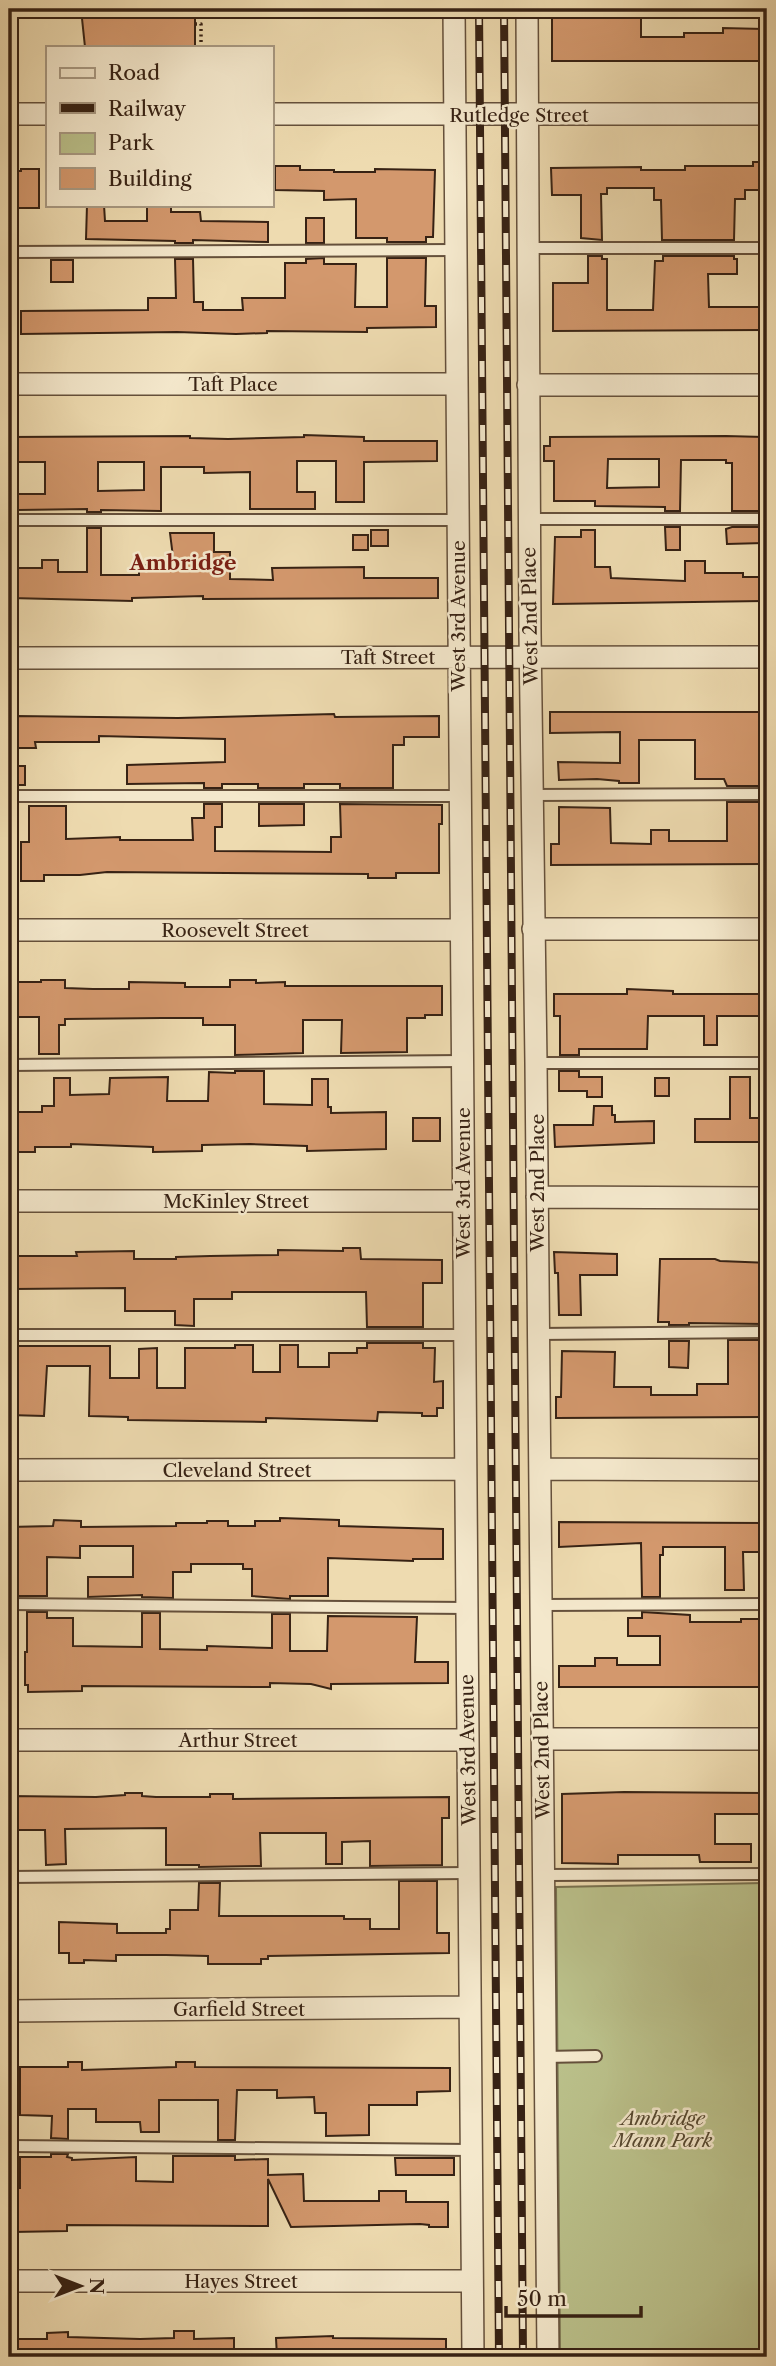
<svg xmlns="http://www.w3.org/2000/svg" width="776" height="2366" viewBox="0 0 776 2366" font-family="'Libre Caslon Text',serif">
<style>
.green{fill:#bac08a;stroke:#78714f;stroke-width:2}
.building{fill:#d3986d;stroke:#372214;stroke-width:2;fill-rule:evenodd}
.lines{fill:none;stroke-linecap:round;stroke-linejoin:round}
.lane-casing{stroke:#65503b;stroke-width:14}
.street-casing{stroke:#65503b;stroke-width:24}
.path{stroke:#372214;stroke-width:3.5;stroke-dasharray:2 3.5;stroke-linecap:butt}
.lane{stroke:#f4e8cc;stroke-width:10}
.street{stroke:#f4e8cc;stroke-width:21}
.rail-casing{stroke:#372214;stroke-width:8}
.rail{stroke:#f4e8cc;stroke-width:5;stroke-dasharray:16;stroke-linecap:butt}
.labels{text-anchor:middle;dominant-baseline:central;stroke-width:5;stroke-linejoin:round;paint-order:stroke}
.street-label{font-size:19px;fill:#372214;stroke:#f4e8cc}
.park-label{font-size:19px;font-style:italic;fill:#584a32;stroke:#f4e8cc}
.neighbourhood-label{font-size:21px;font-weight:bold;fill:#7a1f14;stroke:#f4e8cc}
</style>
<rect width="100%" height="100%" fill="#eedbb0"/>
<filter id="stains"><feTurbulence type="fractalNoise" baseFrequency=".00286" numOctaves="4"/><feColorMatrix values="0 0 0 0 .2 0 0 0 0 .09 0 0 0 0 .02 0 0 0 .5 -.17"/></filter>
<radialGradient id="worn" r=".72"><stop offset=".6" stop-color="#630" stop-opacity="0"/><stop offset="1" stop-color="#630" stop-opacity=".3"/></radialGradient>
<!-- green -->
<path class="green" d="M767,1883v474h-207l-4,-470z"/>
<!-- building -->
<path class="building" d="M81,9h114v38h-110z
M612,9h29v28h43v-4h39v-5l44,1v32h-215v-43l60,-1z
M753,162h14v28h-22v9h-10l-1,41h-72l-1,-40h-7v-12h-47v6h-6l1,46 -21,-2v-43h-29l-1,-27 90,-1v3h44v-4h68z
M275,166h25v4h34v2h41v-3l60,1 -2,67h-7v5h-39v-4h-31v-39l-32,1v-9l-49,-1z
M21,169h18v39h-23v-37h5z
M87,205h17l1,16h42v-16h24v7h29l1,9 67,1v20l-75,-2v3h-18v-2l-89,-2z
M306,218h18v25h-18z
M588,256h14v3h5v51h46l2,-49h8v-5h71v3h3v15h-29l1,33h58v23l-214,1v-48h35z
M324,258v6h32l-1,43h32v-49h39l-1,48h11v21l-69,1v4l-100,-1v2l-31,1 -59,-2 -156,2v-23l127,-1v-12h28l-1,-39h18l1,43h9v8h40l-1,-12h43v-35h21v-4z
M51,260h22v22h-22z
M304,435l60,2v4h73v20l-73,1v40h-28v-41h-39v31h18v17h-65v-37l-46,1v-6h-43v44l-60,-1v2h-14v-3l-69,1v-16h27v-32h-36v-25l181,-1v2l38,1 76,-2zM98,462h46v28l-46,1z
M726,436l41,1v74h-35v-48h-6v-3h-45l-1,51h-15v-4l-70,-1v-5h-41v-40h-10v-15h6v-9zM608,459h51v28l-52,1z
M665,527h15v23h-14z
M732,527h35v16l-40,1 -1,-15z
M87,528h14v47h38v-10h35l-4,-32h44v19h16v27l43,1 -1,-12 92,-1v11h74v20l-235,1v-3l-71,2v3l-121,-3v-30h31v-8h16v12h29z
M371,530h17v16h-17z
M581,530h14v37h15l1,11 74,3v-20h20v12h38v4h24v24l-214,3 2,-67h26z
M353,535h15v15h-15z
M550,712h217v74h-40l-3,-7h-29v-39h-56v43h-20v-2l-22,-2 -38,1 -1,-18 62,1v-31l-70,1z
M334,714l1,3 104,-1v21h-35v8h-11v43h-53v-4h-36v4h-46v-4h-36v4h-18v-5l-77,1v-19l98,-3v-23l-126,-3v6h-64l1,6h-24v-30h5v-2l161,2z
M10,766h15v19h-15z
M727,802h40v62l-216,1v-21h8v-37l51,1 1,35 40,1v-14h18v11h58z
M204,804h18v23h-7v24l116,1v-15h10l-1,-33 102,1v19h-3v49h-43v5h-28v-4l-261,-2 -27,3h-36v6h-23v-39h8v-36h37v33l54,-2v3h73l-1,-22h12z
M259,804h45v21l-45,1z
M41,980h24v8l28,1h36v-7l56,1v4h45v-7h26v3l29,-1v4h157v29h-17v3h-18v34l-66,1 1,-33h-39v33l-68,2v-30h-32v-7h-41l-97,1v6h-6v29h-20v-37h-28v-35h30z
M627,989l46,2v3h94v22h-50v29h-13v-29h-56l-1,33h-68v6h-19v-39h-6v-22h73z
M235,1071h29v33l48,1v-26h16v28h3v6l55,-1v37l-79,2v-5l-57,-2 -48,1v6l-49,1v-5l-82,-3v3h-36v5h-25v-40h32v-6h12v-28h16v17l39,-1 1,-16 58,-1 -1,24h41l1,-29 26,1z
M559,1071h20v6h23v20h-15v-6h-28z
M730,1077h20v41h13v24h-68v-23h35z
M655,1078h14v18h-14z
M594,1106h18v9h3v7l39,-1v22l-99,4 -1,-22h39z
M413,1118h27v23h-27z
M343,1248h17l1,11 81,1v23h-19v44h-56l-1,-35h-134v7h-38v27l-19,-1v-14h-50v-23l-112,1v-33h64l-1,-4 58,-1v8h42v-2l34,-1 68,-1v-5l65,1z
M554,1252l63,2v21h-37l1,40h-22l-1,-42h-3z
M660,1259h55l5,2 47,2v61l-78,-1v2h-20v-3h-11z
M728,1340h39v77l-211,1v-21h5l1,-46 53,1 -1,35h37v8h46v-11h31z
M669,1341h20l-1,27 -19,-1z
M367,1343h56v5h12l-1,34 9,-1v27h-6v8h-15v-3l-44,-1 -1,9 -111,-3v4l-138,-2v-3l-39,-1 1,-50h-43l-3,50 -35,-1v-69h101v32h29v-29l18,-1v40h28v-40h50v-3h18v27h27v-27h18v22h31v-14h28v-5h10z
M280,1518l59,2v6l104,3v30h-30v2l-85,-3v38h-38v3l-38,-3v-27h-9v-5h-52v8h-18v26l-31,-1v-2l-54,2v-20h45v-31h-53v12l-33,-1v39h-38v-69l44,-1 1,-6 27,1v6l95,-1v-3h31v-2h21v5h27v-5h25z
M559,1522l208,1v29h-24l1,38h-19v-43h-62v8h-3v42h-18l-1,-54 -82,4z
M27,1612h20v6h26v28l69,1v-34h18v36l47,1v-4l65,2v-34h18v37h37l1,-35 89,1 -2,45h33v21l-117,1v5l-20,-5 -41,-1v4l-188,-1v5l-54,1v-7h-3v-33h2z
M642,1612l48,3v7h51v-3h19v68h-201v-21h36v-8h22v7h43v-29h-32v-18h14z
M624,1792l143,1v21h-52v30h36v18h-51l-1,-7h-81v9l-56,-1v-69z
M125,1793h17v3l14,1h54v-3h23v5l216,-2v21h-7v47l-72,1v-25l-28,1v22h-16v-31h-66l1,33 -62,1v-2h-33v-37l-101,1 1,35 -20,1 -1,-35h-36v-34l87,1 29,-2z
M399,1881h38v52h12v20l-181,3v3h-7v5h-53v-8l-42,-1h-50v6l-32,-1v3h-15v-10h-10v-31l58,2v9h49v-4h4v-19h28l1,-27h21l-1,33h125v3h26v10h29z
M68,2062h14v8l94,-3v-5h19v5l255,1v23l-33,1v13h-48v30l-43,1v-23h-11l-1,-16 -37,1v-8h-40l-2,50h-17v-40h-59v32h-18l-1,-10h-44v-13h-28v30l-17,-1 1,-22 -32,-1v-48h48z
M51,2154h17l-1,3 5,1v2l64,-3v24l37,1v-26h62v4l33,-1v16l35,-1 1,27h75v-10h27v11h42v25h-19v-2l-9,-1 -129,3 -23,-48v47l-201,-1v6l-54,1v-44h7v-31h31z
M395,2158h59v17h-58z
M174,2331h20v8l40,-1v19h-219v-18h32v-6l21,-1v5l72,2 34,-1z
M333,2336v2l113,1v18h-169l-1,-19z"/>
<g class="lines">
<defs>
<path id="lane" d="M527,248h240
M9,252l446,-2
M529,519h238
M9,520h448
M531,795l236,-1
M9,796h451
M536,1063h231
M9,1065l453,-4
M538,1334l229,-2
M9,1335h456
M9,1604l458,4
M541,1605l226,-1
M543,1875l224,-1
M9,1877l460,-4
M545,2057l51,-1
M9,2146l462,4"/>
<path id="street" d="M454,9l19,2348
M527,9l3,624 6,430 12,1294
M9,114h38
M271,114h496
M9,384h448
M528,385h239
M9,658l758,-1
M533,929h234
M9,930h452
M537,1197l230,1
M9,1201h454
M540,1469l227,1
M9,1470l456,-1
M542,1739h225
M9,1740h459
M9,2011l461,-4
M9,2281h463"/>
</defs>
<!-- lane casing -->
<use href="#lane" class="lane-casing"/>
<!-- street casing -->
<use href="#street" class="street-casing"/>
<!-- path -->
<path class="path" d="M195,24h6v23"/>
<!-- lane -->
<use href="#lane" class="lane"/>
<!-- street -->
<use href="#street" class="street"/>
<defs>
<path id="rail" d="M479,9l20,2348
M504,9l19,2348"/>
</defs>
<!-- rail casing -->
<use href="#rail" class="rail-casing"/>
<!-- rail -->
<use href="#rail" class="rail"/>
</g>
<g class="labels">
<!-- street labels -->
<g class="street-label">
<text x="519" y="115">Rutledge Street</text>
<text x="233" y="384">Taft Place</text>
<text transform="translate(458 616) rotate(-90)">West 3rd Avenue</text>
<text transform="translate(530 616) rotate(-91)">West 2nd Place</text>
<text x="388" y="657">Taft Street</text>
<text x="235" y="930">Roosevelt Street</text>
<text transform="translate(463 1183) rotate(-90)">West 3rd Avenue</text>
<text transform="translate(537 1183) rotate(-90)">West 2nd Place</text>
<text x="236" y="1201">McKinley Street</text>
<text x="237" y="1470">Cleveland Street</text>
<text x="238" y="1740">Arthur Street</text>
<text transform="translate(468 1750) rotate(-91)">West 3rd Avenue</text>
<text transform="translate(542 1750) rotate(-91)">West 2nd Place</text>
<text x="239" y="2009">Garfield Street</text>
<text x="241" y="2281">Hayes Street</text>
</g>
<!-- park labels -->
<g class="park-label">
<text x="663" y="2118">Ambridge<tspan x="663" dy="22">Mann Park</tspan></text>
</g>
<!-- neighbourhood labels -->
<g class="neighbourhood-label">
<text x="183" y="562">Ambridge</text>
</g>
</g>
<!-- margin -->
<rect width="776" height="2366" fill="none" stroke="#eedbb0" stroke-width="35"/>
<rect x="10" y="10" width="755" height="2345" fill="none" stroke="#372214" stroke-width="3.5"/>
<rect x="18" y="18" width="741" height="2331" fill="none" stroke="#372214" stroke-width="2"/>
<!-- legend -->
<rect x="46" y="46" width="228" height="161" fill="#f4e8cc" stroke="#a89982" stroke-width="2"/>
<rect x="60" y="68" width="35" height="10" fill="#f4e8cc" stroke="#a89982" stroke-width="2"/>
<text x="108" y="80" font-size="21" fill="#372214">Road</text>
<rect x="60" y="103" width="35" height="10" fill="#372214" stroke="#a89982" stroke-width="2"/>
<text x="108" y="116" font-size="21" fill="#372214">Railway</text>
<rect x="60" y="133" width="35" height="21" fill="#bac08a" stroke="#a89982" stroke-width="2"/>
<text x="108" y="150" font-size="21" fill="#372214">Park</text>
<rect x="60" y="168" width="35" height="21" fill="#d3986d" stroke="#a89982" stroke-width="2"/>
<text x="108" y="186" font-size="21" fill="#372214">Building</text>
<!-- north arrow -->
<g transform="translate(80 2286) rotate(90)" stroke="#f4e8cc" stroke-width="5" paint-order="stroke">
<path d="M0-5L12 26L0 18L-12 26Z" fill="#372214"/>
<text y="-10" font-size="19" font-weight="bold" text-anchor="middle" fill="#372214">N</text>
</g>
<!-- scale -->
<path d="M506 2306v10h135v-10" fill="none" stroke="#372214" stroke-width="3.5"/>
<text x="517" y="2306" font-size="21" fill="#372214" stroke="#f4e8cc" stroke-width="5" paint-order="stroke">50 m</text>
<rect width="100%" height="100%" filter="url(#stains)"/>
<rect width="100%" height="100%" fill="url(#worn)"/>
</svg>
